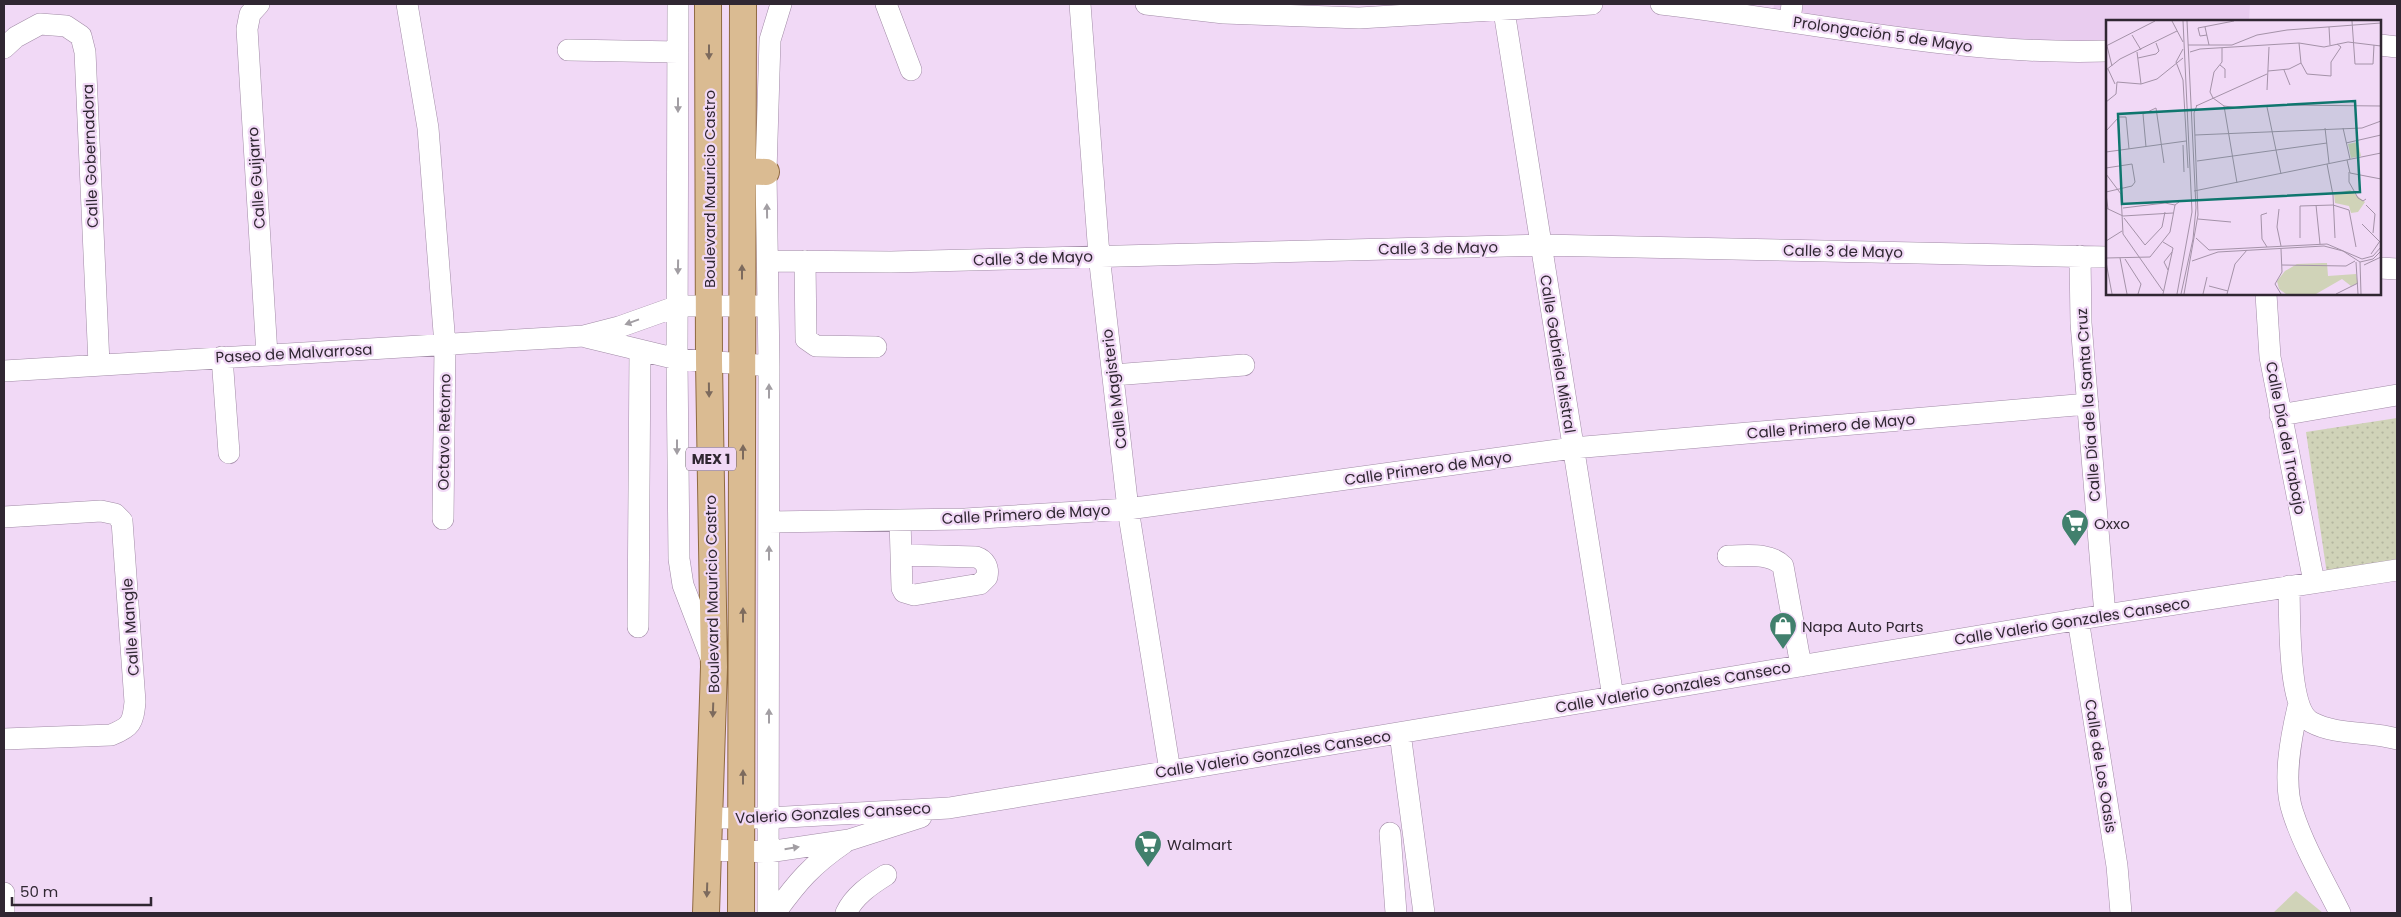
<svg xmlns="http://www.w3.org/2000/svg" width="2401" height="917" viewBox="0 0 2401 917" font-family="Poppins,sans-serif">
<style>
.built{fill:#e9ccef}
.grass{fill:#d0d3b8}
.park{fill:url(#park-dots)}
.lines{fill:none;stroke-linecap:round;stroke-linejoin:round}
.minor-casing{stroke:#a18ba6;stroke-width:22}
.major-casing{stroke:#8f6a41;stroke-width:28}
.minor{stroke:#fff;stroke-width:21}
.major{stroke:#dabb92;stroke-width:26}
.oneway{fill:#7c6a5d}
.oneway2{fill:#a29ea3}
.labels{text-anchor:middle;dominant-baseline:central;stroke-width:4.5;stroke-linejoin:round;paint-order:stroke}
.shield{fill:#f1d9f6;stroke:#6a5c6d;stroke-width:1}
.shield-label{font-size:14px;font-weight:bold;fill:#302732}
.street-label{font-size:15px;fill:#302732;stroke:#f1d9f6}
.poi-label{font-size:15px;fill:#302732;stroke:#f1d9f6;text-anchor:start}
.inset-road{fill:none;stroke:#a492a8;stroke-width:1}
.view{fill:#0f766e;fill-opacity:0.15;stroke:#0f766e;stroke-width:2.5}
.inset-edge{fill:none;stroke:#302732;stroke-width:2.5}
</style>
<defs>
<pattern id="park-dots" width="8" height="8" patternUnits="userSpaceOnUse" patternTransform="scale(1.25)"><rect width="8" height="8" fill="#d0d3b8"/><path d="M2 2h.1M6 6h.1" fill="none" stroke="#b3b59f" stroke-width="1.8" stroke-linecap="round"/></pattern>
</defs>
<rect width="100%" height="100%" fill="#f1d9f6"/>
<!-- built -->
<path class="built" d="M1774,4h476l-1,17h-142v24l-51,2 -283,-34z"/>
<!-- grass -->
<path class="grass" d="M2296,891l27,22h-50z"/>
<!-- park -->
<path class="park" d="M2397,418v147l-70,9 -21,-142z"/>
<g class="lines">
<defs>
<path id="minor" d="M259,4l-9,10 -3,15 20,326
M407,4l21,124 17,217 -2,174
M678,4l-1,355 2,200 4,26 28,73
M886,4l25,66
M1080,4l19,251 29,254 42,262
M1146,4l78,9 135,5 233,-14
M1661,4c147,17 298,52 446,47
M1504,11l109,686
M1790,21l2,-17
M2380,45l17,2
M4,48l12,-11 24,-13 26,2 15,10 4,16 14,312
M568,50l110,2
M2080,256l1,67 24,292
M768,261l123,1 650,-17 566,12
M805,261l1,78 10,7 60,1
M2380,268l17,1
M2266,294l4,63 44,225
M586,337l91,22 81,6
M222,357l7,96
M4,371l580,-35 35,-9 59,-21h80
M1113,375l131,-10
M2280,415l117,-20
M4,517l97,-6 14,3 7,7 13,181c-2,21 -4,25 -24,33l-107,4
M900,520l2,68 2,4 10,3 66,-11 7,-7c2,-10 -2,-17 -11,-20l-74,-2
M769,522l196,-3 163,-10 445,-61 515,-44
M1728,556c18,0 42,-4 55,10l18,100
M2289,586c1,28 -2,122 22,136 26,14 59,9 86,17
M2078,619l39,247 4,47
M638,627l2,-277
M2298,707c-7,30 -16,75 -5,106 11,34 31,68 47,100
M1400,733l24,180
M710,818h58l181,-10 1156,-193 292,-45
M1390,833l6,80
M708,850l60,2 81,-12 72,-23
M4,893v20
M768,913l1,-547 -3,-194 4,-132 11,-36
M775,913c23,-32 37,-48 69,-70
M846,913c8,-17 24,-28 40,-38"/>
<path id="major" d="M743,171l23,1
M706,913l8,-246 -5,-305 -1,-358
M741,913l2,-909"/>
</defs>
<!-- minor casing -->
<use href="#minor" class="minor-casing"/>
<!-- major casing -->
<use href="#major" class="major-casing"/>
<!-- minor -->
<use href="#minor" class="minor"/>
<!-- major -->
<use href="#major" class="major"/>
</g>
<!-- one-way arrows -->
<defs><path id="oneway-solid" d="M-6-.8H1V-3.2L6.5 0L1 3.2V.8H-6Z" transform="scale(1.25)"/></defs>
<g class="oneway">
<use href="#oneway-solid" transform="translate(709 52) rotate(90)"/>
<use href="#oneway-solid" transform="translate(742 272) rotate(-90)"/>
<use href="#oneway-solid" transform="translate(709 390) rotate(89)"/>
<use href="#oneway-solid" transform="translate(743 452) rotate(-90)"/>
<use href="#oneway-solid" transform="translate(743 615) rotate(-90)"/>
<use href="#oneway-solid" transform="translate(713 710) rotate(92)"/>
<use href="#oneway-solid" transform="translate(743 777) rotate(-90)"/>
<use href="#oneway-solid" transform="translate(707 890) rotate(92)"/>
</g>
<g class="oneway2">
<use href="#oneway-solid" transform="translate(678 105) rotate(90)"/>
<use href="#oneway-solid" transform="translate(767 211) rotate(-91)"/>
<use href="#oneway-solid" transform="translate(678 267) rotate(91)"/>
<use href="#oneway-solid" transform="translate(632 322) rotate(160)"/>
<use href="#oneway-solid" transform="translate(769 391) rotate(-90)"/>
<use href="#oneway-solid" transform="translate(677 447) rotate(90)"/>
<use href="#oneway-solid" transform="translate(769 553) rotate(-90)"/>
<use href="#oneway-solid" transform="translate(769 716) rotate(-90)"/>
<use href="#oneway-solid" transform="translate(792 848) rotate(-9)"/>
</g>
<!-- icons -->
<defs>
<symbol id="supermarket-pin" viewBox="-11 -11 22 30"><path d="M0 17L-7.5 6A9.5 9.5 0 1 1 7.5 6Z" fill="#41806d" stroke="#f1d9f6"/><path d="M-6-5.5h2.5l.6 2H6L4.5 2H-2.5L-4.4-4H-6ZM-1.5 3.2a1.3 1.3 0 1 0 .1 0ZM3 3.2a1.3 1.3 0 1 0 .1 0Z" fill="#fff"/></symbol>
<symbol id="shop-pin" viewBox="-11 -11 22 30"><path d="M0 17L-7.5 6A9.5 9.5 0 1 1 7.5 6Z" fill="#41806d" stroke="#f1d9f6"/><path d="M-5-2.5h2.3a2.7 3.5 0 0 1 5.4 0H5L5.5 6h-11ZM-1.5-2.5h3a1.5 2.3 0 0 0-3 0Z" fill="#fff"/></symbol>
</defs>
<g fill-rule="evenodd">
<use href="#supermarket-pin" x="2059" y="507" width="32" height="43"/>
<use href="#shop-pin" x="1767" y="610" width="32" height="43"/>
<use href="#supermarket-pin" x="1132" y="828" width="32" height="43"/>
</g>
<g class="labels">
<!-- shield labels -->
<rect class="shield" x="686" y="447.5" width="50" height="23" rx="4"/>
<g class="shield-label">
<text x="711" y="459">MEX 1</text>
</g>
<!-- street labels -->
<g class="street-label">
<text transform="translate(1883 34) rotate(8)">Prolongación 5 de Mayo</text>
<text transform="translate(90 156) rotate(-92)">Calle Gobernadora</text>
<text transform="translate(256 178) rotate(-94)">Calle Guijarro</text>
<text transform="translate(709 189) rotate(-90)">Boulevard Mauricio Castro</text>
<text transform="translate(1438 248) rotate(-1)">Calle 3 de Mayo</text>
<text transform="translate(1843 251) rotate(1)">Calle 3 de Mayo</text>
<text transform="translate(1033 258) rotate(-2)">Calle 3 de Mayo</text>
<text transform="translate(294 353) rotate(-3)">Paseo de Malvarrosa</text>
<text transform="translate(1558 354) rotate(81)">Calle Gabriela Mistral</text>
<text transform="translate(1114 389) rotate(-97)">Calle Magisterio</text>
<text transform="translate(2088 405) rotate(-94)">Calle Día de la Santa Cruz</text>
<text transform="translate(1831 426) rotate(-5)">Calle Primero de Mayo</text>
<text transform="translate(444 432) rotate(-89)">Octavo Retorno</text>
<text transform="translate(2286 438) rotate(79)">Calle Día del Trabajo</text>
<text transform="translate(1428 468) rotate(-8)">Calle Primero de Mayo</text>
<text transform="translate(1026 514) rotate(-3)">Calle Primero de Mayo</text>
<text transform="translate(712 594) rotate(-91)">Boulevard Mauricio Castro</text>
<text transform="translate(2072 621) rotate(-9)">Calle Valerio Gonzales Canseco</text>
<text transform="translate(130 627) rotate(-94)">Calle Mangle</text>
<text transform="translate(1673 687) rotate(-10)">Calle Valerio Gonzales Canseco</text>
<text transform="translate(1273 754) rotate(-9)">Calle Valerio Gonzales Canseco</text>
<text transform="translate(2101 766) rotate(81)">Calle de Los Oasis</text>
<text transform="translate(833 813) rotate(-3)">Valerio Gonzales Canseco</text>
</g>
<!-- poi labels -->
<g class="poi-label">
<text x="2094" y="523">Oxxo</text>
<text x="1802" y="626">Napa Auto Parts</text>
<text x="1167" y="844">Walmart</text>
</g>
</g>
<!-- overview -->
<g transform="translate(2106 20)">
<rect width="275" height="275" fill="#f1d9f6"/>
<path d="M244,170l15,12 -7,10 -7,1 -2,-7 -14,-3 -1,-9z" fill="#d0d3b8"/>
<path d="M252,122l3,14 -10,2 -3,-14zM216,243h5l1,13 28,-2 2,9 -7,3 -9,-7 -26,15h-30l-7,-5 -2,-8 8,-10 12,-7z" fill="#d0d3b8"/>
<path class="inset-road" d="M66,1l11,21M246,1l3,43h18l1,-19M99,7l4,18M223,7l1,18M26,15l9,15M101,15l-7,1 -2,-8 36,-7M82,25h44l25,-10 30,-5 94,-7M0,26l49,-25M1,26l5,20M116,28v14l-8,10 -4,20 3,6 11,8 15,2 43,-3 99,1M77,29l-7,13 7,18 5,88M31,32l4,32M84,32l10,-3 99,-6 25,4 24,-5 33,4M32,38l18,-4 3,-3 -3,-8M195,43l6,11 24,2v-14l10,-15 -4,-3M114,45l5,4v9M2,49l7,15M0,50l14,-11 57,-28M178,50l6,15M162,51l21,-2 12,-6 -2,-20M161,70l2,-43M0,82l10,-8 1,-12 24,2 16,-5 26,-21M90,86l71,-32M118,86l13,77M161,87l14,67M219,108l4,35M237,108l7,31M0,111l13,-14h7l3,32M89,115l167,-7 19,-7M240,123l35,-8M77,125l1,27M40,127l-3,-33 13,-6 8,55M0,132l80,-11M241,140l3,13 31,6M91,141l130,-18M221,144l6,31 2,43M0,148l26,-4 3,18 -3,4 -26,6M243,152v10l9,16 5,3 3,-2M0,154l15,20 2,40 40,57M88,171l187,-38M0,174l2,15M210,185l4,39M260,185l9,9 -2,19M0,188l17,8 50,-3M17,188l42,-5 10,2 4,-3M173,189l-2,18 4,19M18,198l21,27 17,-18 3,-15M92,199l33,3M256,204l19,19M90,218l13,12 118,-6 35,15 11,-3 8,-9M194,218v-32l33,-1 16,5 7,37M0,221l16,-10M161,227l-5,-8 -1,-24 6,-2M265,234l9,-13M0,238l44,-1 20,-25 5,-27M14,238l7,36M19,239l16,25 -3,10M86,241l26,-9 106,-6 19,5 17,11 13,-3 8,-8M0,242l6,32M250,242l2,32M254,242l1,32M176,245l64,1 9,-5M258,245l17,-8M62,250l-4,-8 8,-10M103,266l19,5M57,274l10,-46 -10,-6M71,274l15,-82 -9,-191M75,274l12,-55 3,-31 -9,-187M78,274l14,-79 -4,-102 3,-8M97,274l4,-17M121,274l8,-30 12,-14M175,274l-6,-10 7,-12 -1,-23M230,274l22,-11"/>
<path class="view" d="M249,81l5,91 -238,12 -4,-90z"/>
<rect width="275" height="275" class="inset-edge"/>
</g>
<!-- border -->
<rect width="2401" height="917" fill="none" stroke="#302732" stroke-width="10"/>
<!-- scale -->
<path d="M12 897v8h139v-8" fill="none" stroke="#302732" stroke-width="2.5"/>
<text x="20" y="897" font-size="15" fill="#302732" stroke="#f1d9f6" stroke-width="4" paint-order="stroke">50 m</text>
</svg>
